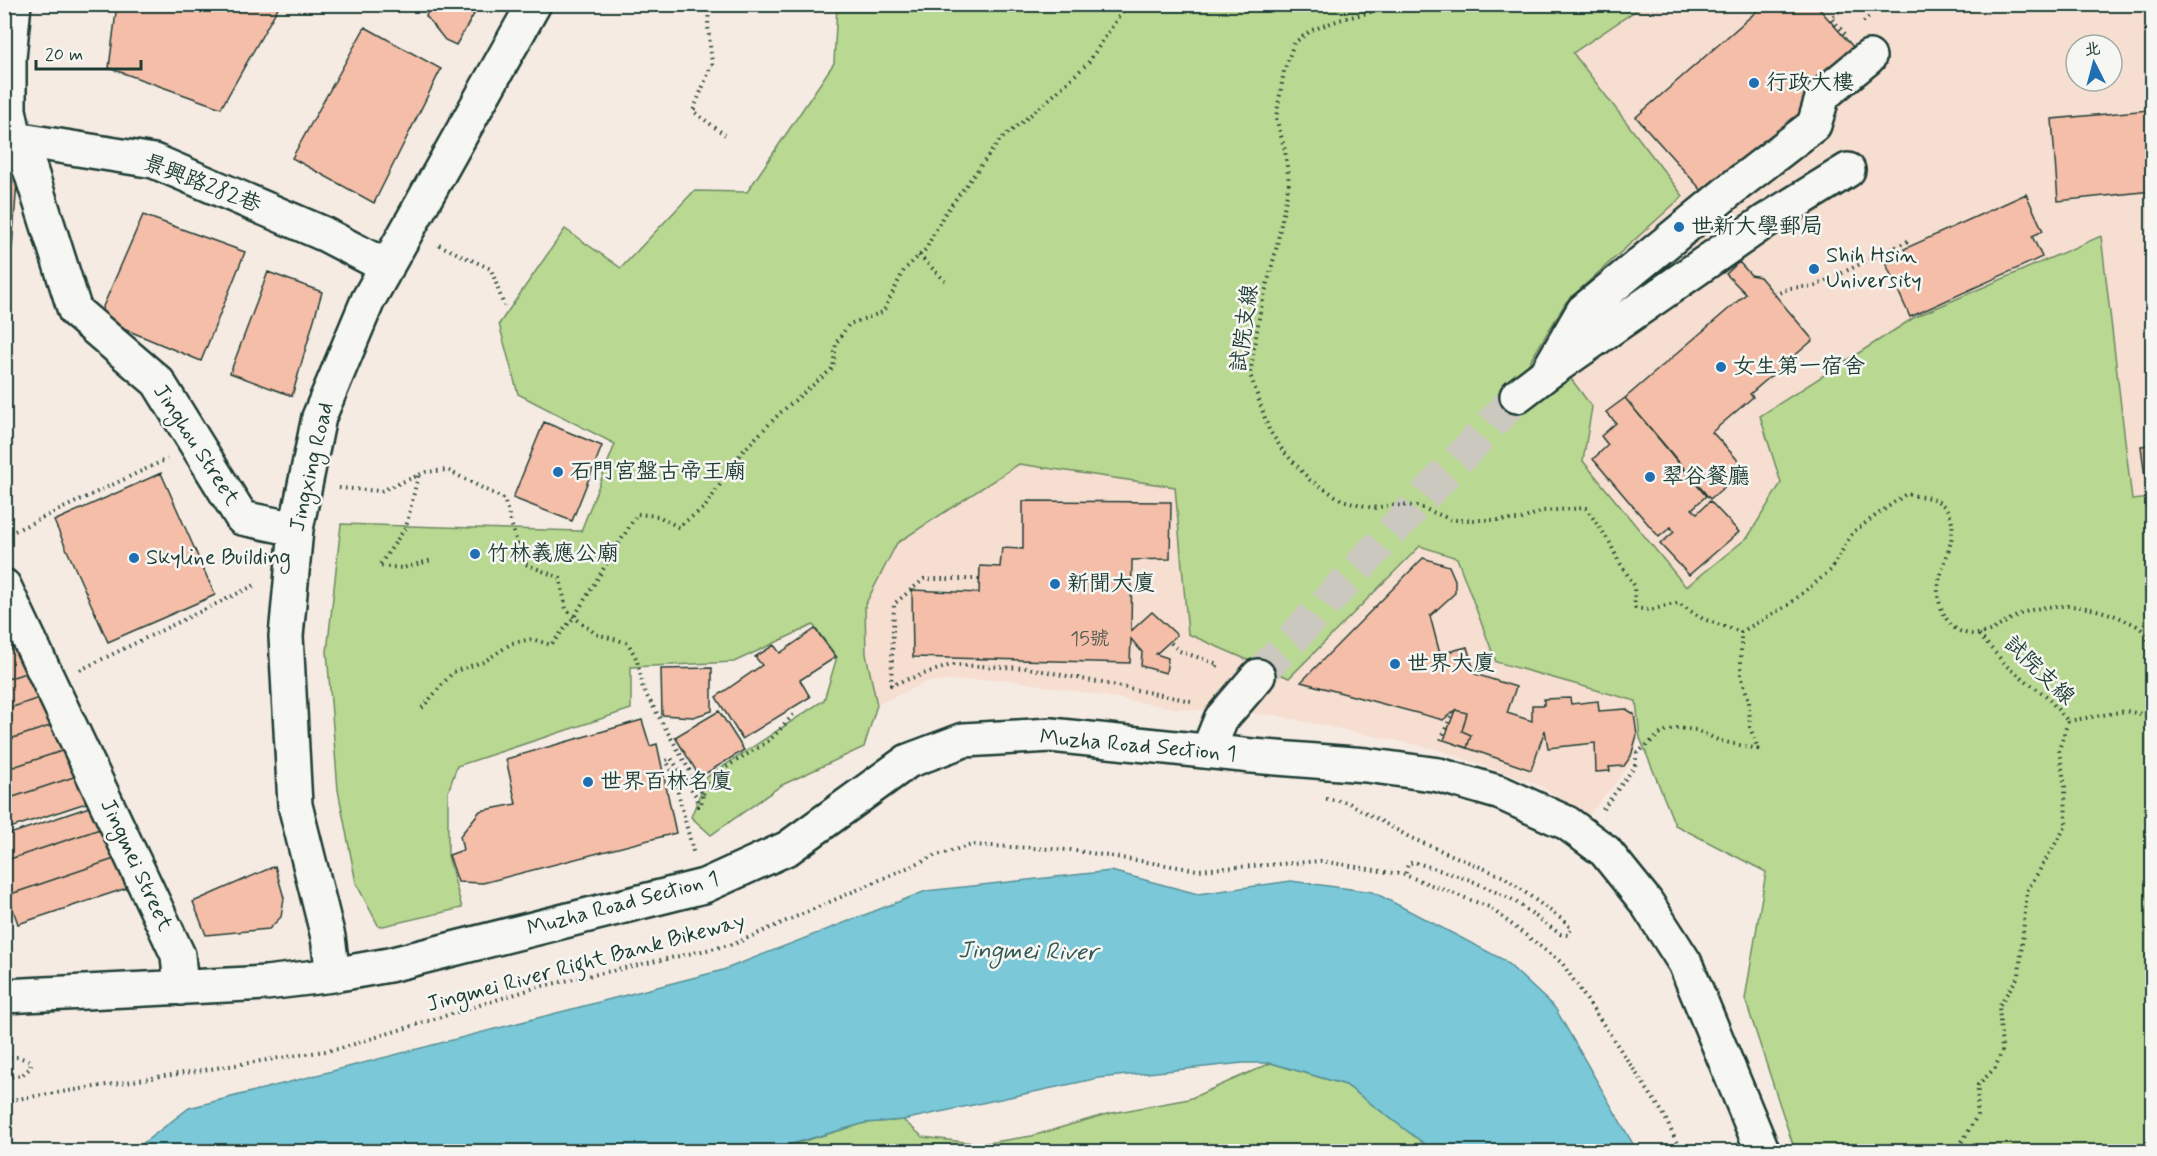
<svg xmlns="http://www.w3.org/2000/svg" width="2157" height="1156" viewBox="0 0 2157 1156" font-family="Mynerve,'LXGW WenKai TC',sans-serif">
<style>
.built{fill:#f6ded1;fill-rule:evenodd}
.green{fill:#b9d891;stroke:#6c8a62;stroke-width:1.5}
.water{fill:#7ac8d8;stroke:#569096;stroke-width:1.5}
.building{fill:#f5bea8;stroke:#1f3d34;stroke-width:1.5}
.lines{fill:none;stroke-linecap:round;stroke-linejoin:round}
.minor-tunnel{stroke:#cbc8c0;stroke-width:33;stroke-dasharray:33 16;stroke-linecap:butt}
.minor-casing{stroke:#1f3d34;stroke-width:38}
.path{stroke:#1f3d34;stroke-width:4;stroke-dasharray:1.5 4.5;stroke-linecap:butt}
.minor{stroke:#f6f6f2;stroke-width:33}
.poi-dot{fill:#1f6fb2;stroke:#f6f6f2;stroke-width:2}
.labels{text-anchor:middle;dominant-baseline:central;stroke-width:5;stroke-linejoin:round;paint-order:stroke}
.number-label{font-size:20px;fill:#545d51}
.poi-label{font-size:22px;fill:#1f3d34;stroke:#f6f6f2;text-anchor:start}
.street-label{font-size:22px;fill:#1f3d34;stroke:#f6f6f2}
.water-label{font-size:24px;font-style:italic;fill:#315955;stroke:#f6f6f2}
</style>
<rect width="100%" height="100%" fill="#f6ebe3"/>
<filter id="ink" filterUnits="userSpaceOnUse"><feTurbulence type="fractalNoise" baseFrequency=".0167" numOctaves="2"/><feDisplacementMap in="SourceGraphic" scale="12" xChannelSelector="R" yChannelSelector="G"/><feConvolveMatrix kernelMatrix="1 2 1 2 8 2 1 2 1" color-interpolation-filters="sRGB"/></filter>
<g filter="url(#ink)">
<!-- built -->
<path class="built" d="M1644,5h508v493l-20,2 -31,-264 -320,247 -33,54 -62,50 -103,-126 9,-54 -75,-24 49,-81 117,-106 -110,-143zM2076,45h36v36h-36z
M1018,464l157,23 13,148 101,42 131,-131 37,12 40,104 139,39 4,37 -5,11 -3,14 -45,54 -48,-32 -103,-36 -163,-34 -94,-6 -175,-30 -78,3 -49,23 -11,-51 -1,-49 32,-62z"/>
<!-- green -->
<path class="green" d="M837,5h807l-71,48 110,143 -117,106 -49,81 52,-7 23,31 -9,54 103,126 62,-50 33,-54 -21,-67 155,-99 186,-81 31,264 20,-2v653h-357l-50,-152 21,-127 -91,-47 -35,-87 -4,-37 -140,-39 -39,-104 -37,-12 -131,132 -101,-44 -13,-147 -156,-23 -122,79 -32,62 1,49 11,51 -13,42 -82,38 -71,50 -20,-18 16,-40 117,-77 13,-43 -24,-32 -79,37 -103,5v42l-174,57 -9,26v64l14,52 -83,19 -23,-44 -18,-93 -11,-138 14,-128 240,7 34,-87 -97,-50 -19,-70 66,-95 56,39 73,-77 53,1 87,-129z
M1271,1063l75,22 88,66 -667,1 98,-29 38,-3 20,17 58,7 51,-8 75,-22 82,-15z"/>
<!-- water -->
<path class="water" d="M1111,871l87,23 93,-13 82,11 131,68 51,48 82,143h-203l-88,-66 -75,-22h-28l-144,15 -196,42 -38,3 -98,28h-634l56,-43 534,-138 203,-79z"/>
<!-- building -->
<path class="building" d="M117,4h163l-59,104 -112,-40z
M428,4h52l-24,41 -11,-5 -19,-24 4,-11z
M1765,4h50l47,53 -54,59 -45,39 -6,-7 -52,46 -69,-77z
M365,27l76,42 -67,134 -82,-45z
M2149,110l3,15v66l-94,10 -6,-82z
M17,182l-5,66 -8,4v-69z
M2026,194l17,37 -11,5 10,21 -132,60 -24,-53 21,-9 -3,-6z
M143,215l102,37 -44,109 -103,-43z
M2146,260h6v132h-1z
M1739,262l12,13 9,2 53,63 -63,54 3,3 -41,35 34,37 -36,30 -85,-101 121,-104 -20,-20z
M268,272l54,20 -30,104 -62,-23z
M1625,398l81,98 -14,13 5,4 13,-12 29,31 -50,43 -29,-31 14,-12 -3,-5 -12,10 -66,-78 15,-14 -7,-9 15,-13 -10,-11z
M544,422l58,24 -30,75 -59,-23z
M2152,445v32l-7,1 -4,-32z
M161,473l54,122 -107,47 -54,-121z
M1023,501l148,1 -1,57 -38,1 -1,71 21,-19 25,23 -21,19 12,4 -2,15 -25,-7 1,-14 -11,-13 -1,24 -217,-6 -1,-67 67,3 1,-27 20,1 2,-19 21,1z
M1423,558l26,8 6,14v13l-25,23 10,38 27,-7 8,27 41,13 -9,26 25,8v-16h12v-6l26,-1 1,6 27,-3 1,10 27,-2 8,5 3,21 -6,21 -7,10 -15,1 1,4 -14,1 -1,-29 -47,5 -3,-18 -14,40 -87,-30 11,-30 -12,10 -142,-38z
M4,621l23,21 -23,8z
M815,629l21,28 -36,23 10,17 -68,42 -26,-42 46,-32 -7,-8 19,-12 6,8z
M27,642l11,27 -34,11v-30z
M712,668v43l-19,6 -31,-2 -1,-46z
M38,669l10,26 -44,15v-30z
M48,695l14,27 -58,19v-31z
M1455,710l12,3 -5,18 9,4 -4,13 -23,-8z
M719,711l25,39 -44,27 -25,-40z
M642,720l8,26 7,-2 19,89 -193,50 -25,-1 -9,-27 14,-5 -3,-14 20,-25 36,-7 -10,-45z
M62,722l12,25 -70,23v-29z
M74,747l12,26 -82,27v-30z
M86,773l12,26 -94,31v-30z
M104,802l8,23 -108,36v-25z
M112,825l11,31 -115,39 -4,-11v-23z
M123,856l10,30 -115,38 -10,-29z
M275,866l9,32 -3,19 -12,12 -63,6 -13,-33z"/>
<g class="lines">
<!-- minor-tunnel -->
<path class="minor-tunnel" d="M1258,676l259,-280"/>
<defs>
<path id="minor" d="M14,4l-5,54v52l6,29 15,30 45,142 83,71 84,136 54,11
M4,140l11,-1 139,22 170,73 63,33
M1547,373l36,-62 152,-125 79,-61 9,-30 46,-38
M1517,396l30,-23 217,-151 84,-52
M4,586l174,369 3,33
M1208,751l13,-32 37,-43
M333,975l-5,-38 -33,-132 -9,-169 10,-107 23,-112 49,-117 166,-296
M4,996l262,-13 67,-8 56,-10 315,-79 84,-38 120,-87 56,-21 87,-5 201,21 114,9 73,10 62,18 66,30 38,28 41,51 39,61 78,189"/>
</defs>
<!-- minor casing -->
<use href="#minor" class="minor-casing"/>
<!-- path -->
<path class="path" d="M709,4l-1,22 4,38 -19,47 32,24
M1387,4l-12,7 -36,9 -27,10 -18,13 -10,28 -8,47 9,32 4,33 -13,67 -16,62 -10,62 19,56 15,22 26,28 32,20 31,8 19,-3 26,1 34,14h68l22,-9 44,-3 23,33 9,19 16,25 1,23 15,2 28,-7 25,16 38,13 47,-27 43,-35 22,-38 53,-38c8,2 19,2 27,5 36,16 12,56 6,82 -3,12 0,24 6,35 3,7 11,15 20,17 23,6 38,-12 58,-20 33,-13 75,-7 106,9 4,2 9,4 12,7 8,9 9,23 11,34
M1863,22l9,-7
M1845,34l-14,-16 16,-14
M439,245l52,24 13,37
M919,255l26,26
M1774,295l16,-7 25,-2 95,-46
M418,476l-12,51 -27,39 24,2 29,-8
M339,488l42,3 45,-19 21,-2 57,29 19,64 37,15 6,31 8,8 22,17 32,9 9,17 6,29 60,105 -2,11 -3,1 -2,-10 -25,-38 -5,2 7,13 21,82
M4,536l163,-77
M979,579h-55l-30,25 -3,81 60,-20 77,3 163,33
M1979,635l29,32 38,29 22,25
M1171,643l8,8 39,13 -2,4
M80,670l177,-86
M422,708l31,-36 32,-11 27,-18 20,-4 19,6 23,-28 63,-103 21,2 20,11 27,-20 37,-55 38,-39 53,-45 3,-25 13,-19 34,-12 21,-42 22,-21 17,-33 57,-76 44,-36 44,-41 39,-59
M2068,721l58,-10 26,5
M1441,740l10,-24
M703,794c15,-29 41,-35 65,-53 9,-7 17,-18 26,-27
M1326,799l21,3 64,36 93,39 63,46 4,6 -3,6 -8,-1 -47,-34 -43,-20 -56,-18 -6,2 -3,11
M1603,809l32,-43 2,-13 27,-22 14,-3 18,2 24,11 38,8 -8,-22 -1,-26 -8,-26v-43
M4,1057h15l11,4 1,6 -9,8 -18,3
M4,1101l334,-52 200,-62 196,-43 200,-88 38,-11 99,5 126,20 124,-9 84,14 84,32 73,56 101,150 18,39
M1956,1152l21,-36 1,-31 17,-17 7,-17 -3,-45 20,-31 8,-84 39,-65 -1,-39 -6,-37 9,-29"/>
<!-- minor -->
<use href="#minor" class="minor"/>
</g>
</g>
<!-- markers -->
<g class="poi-dot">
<circle cx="1754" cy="83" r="6"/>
<circle cx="1679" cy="227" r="6"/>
<circle cx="1814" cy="269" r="6"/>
<circle cx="1721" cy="367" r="6"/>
<circle cx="558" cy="472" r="6"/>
<circle cx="1650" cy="477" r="6"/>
<circle cx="475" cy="554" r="6"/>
<circle cx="134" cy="558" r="6"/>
<circle cx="1055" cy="584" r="6"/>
<circle cx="1395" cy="664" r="6"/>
<circle cx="588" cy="782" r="6"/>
</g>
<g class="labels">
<!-- number labels -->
<g class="number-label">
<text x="1090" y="639">15號</text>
</g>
<!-- poi labels -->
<g class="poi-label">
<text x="1766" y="83">行政大樓</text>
<text x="1691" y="227">世新大學郵局</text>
<text x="1826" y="256">Shih Hsin<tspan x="1826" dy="25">University</tspan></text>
<text x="1733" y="367">女生第一宿舍</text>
<text x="570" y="472">石門宮盤古帝王廟</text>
<text x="1662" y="477">翠谷餐廳</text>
<text x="487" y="554">竹林義應公廟</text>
<text x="146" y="558">Skyline Building</text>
<text x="1067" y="584">新聞大廈</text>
<text x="1407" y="664">世界大廈</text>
<text x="600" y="782">世界百林名廈</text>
</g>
<!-- street labels -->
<g class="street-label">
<text transform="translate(202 184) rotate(21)">景興路282巷</text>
<text transform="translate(1245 328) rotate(-82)">試院支線</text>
<text transform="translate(196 445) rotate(57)">Jinghou Street</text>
<text transform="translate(312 467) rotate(-77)">Jingxing Road</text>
<text transform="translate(2039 671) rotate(44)">試院支線</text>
<text transform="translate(1138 746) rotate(5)">Muzha Road Section 1</text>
<text transform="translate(136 865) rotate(65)">Jingmei Street</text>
<text transform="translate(623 904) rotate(-15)">Muzha Road Section 1</text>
<text transform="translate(586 963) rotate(-15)">Jingmei River Right Bank Bikeway</text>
</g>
<!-- water labels -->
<g class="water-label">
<text transform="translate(1028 952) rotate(1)">Jingmei River</text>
</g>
</g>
<!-- margin -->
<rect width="2157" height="1156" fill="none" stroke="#f6f6f2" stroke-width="24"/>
<rect x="12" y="12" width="2133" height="1132" fill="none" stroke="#1f3d34" stroke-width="2" filter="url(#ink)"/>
<!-- north arrow -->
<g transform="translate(2094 63) rotate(354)"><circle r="28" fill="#f6f6f2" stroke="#a0aca6" stroke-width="1.5"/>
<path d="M0-4.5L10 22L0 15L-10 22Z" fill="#1f6fb2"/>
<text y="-9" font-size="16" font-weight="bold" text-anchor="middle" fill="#1f3d34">北</text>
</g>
<!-- scale -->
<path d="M36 60v9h105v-9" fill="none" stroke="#1f3d34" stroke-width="3"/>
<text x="45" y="60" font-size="18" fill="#1f3d34" stroke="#f6f6f2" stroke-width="4.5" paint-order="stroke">20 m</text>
</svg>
